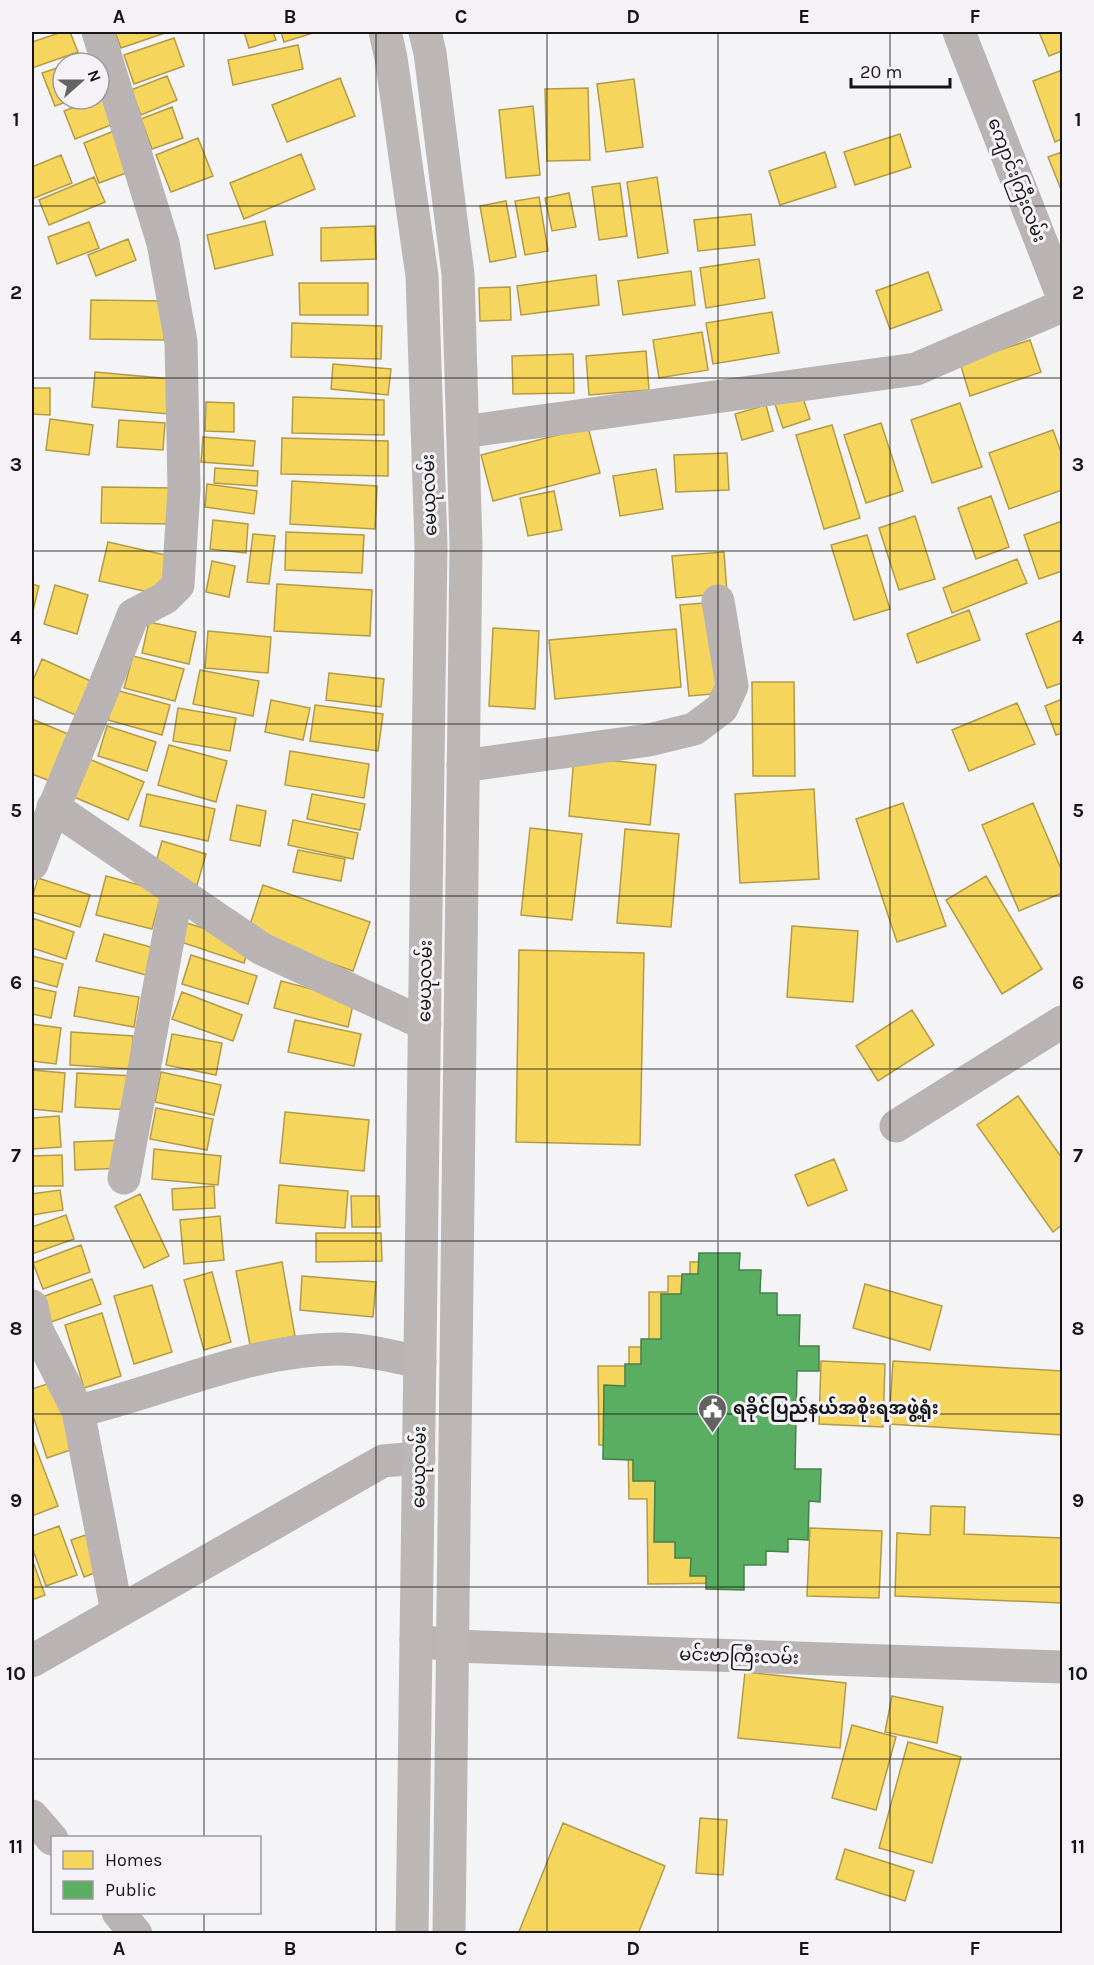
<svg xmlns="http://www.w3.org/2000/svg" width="1094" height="1965" viewBox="0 0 1094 1965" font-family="Karla,'Noto Sans Myanmar',sans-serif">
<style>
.homes{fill:#f6d55c;stroke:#b29b47;stroke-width:1.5}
.public{fill:#5aae61;stroke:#45804a;stroke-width:1.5}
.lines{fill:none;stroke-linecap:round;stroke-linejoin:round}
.street{stroke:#b9b4b3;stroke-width:33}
.primary{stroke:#bcb7b5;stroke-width:33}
.grid{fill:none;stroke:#151516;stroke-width:1.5;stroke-opacity:0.55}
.labels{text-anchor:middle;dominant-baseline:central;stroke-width:6;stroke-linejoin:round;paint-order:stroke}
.street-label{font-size:18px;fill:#151516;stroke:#f4f2f6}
.poi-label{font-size:18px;font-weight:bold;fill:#151516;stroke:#f4f2f6;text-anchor:start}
.neatline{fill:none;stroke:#151516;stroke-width:2}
.grid-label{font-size:20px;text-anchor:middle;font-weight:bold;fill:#151516}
</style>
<rect width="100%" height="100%" fill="#f4f3f5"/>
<!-- homes -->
<path class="homes" d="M62,32h8l8,20 -46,16v-26z
M115,32h53l-47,16z
M244,32h29l3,8 -27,8z
M281,32h35l-32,10z
M1039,32h23v19l-13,5z
M174,38l10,28 -50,18 -10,-29z
M298,45l5,24 -70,16 -5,-25z
M63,66v33h11l-19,7 -13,-33z
M1062,70v69l-7,3 -22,-61z
M167,76l10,24 -36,15 -10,-25z
M340,78l15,38 -68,26 -15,-37z
M634,79l9,68 -37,5 -9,-68z
M588,88l2,72 -43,1 -2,-72z
M111,93l10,28 -46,18 -11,-28z
M533,106l7,69 -34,3 -7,-68z
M172,107l11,31 -31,11 -11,-30z
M119,129l15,41 -35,13 -15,-40z
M900,134l11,33 -56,18 -11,-33z
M198,138l15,38 -42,16 -15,-37z
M825,152l11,35 -56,18 -11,-34z
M1062,152v34l-2,1 -12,-30z
M301,154l14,35 -71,30 -14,-36z
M61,155l11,28 -40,16v-32z
M94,177l11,25 -56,23 -10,-25z
M657,177l11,76 -30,5 -11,-76z
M620,183l7,53 -28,4 -7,-53z
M569,193l7,34 -24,4 -7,-33z
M539,197l9,54 -23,4 -10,-54z
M506,201l10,56 -26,5 -10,-56z
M751,214l4,31 -57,6 -4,-31z
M265,221l8,34 -58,14 -8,-34z
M89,222l10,26 -42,16 -9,-27z
M375,226l1,33 -55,2v-33z
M128,239l8,21 -40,16 -8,-21z
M759,259l6,39 -59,10 -6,-40z
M691,271l4,34 -72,10 -5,-34z
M928,272l14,38 -52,19 -14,-38z
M596,275l3,30 -78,10 -4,-29z
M299,283h69v32h-68z
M510,287l1,33 -31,1 -1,-33z
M91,300l73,1v39l-74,-1z
M772,312l7,41 -66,11 -7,-41z
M292,323l90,3 -1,33 -90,-2z
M702,332l6,38 -49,8 -6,-38z
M1030,340l11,32 -71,24 -10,-33z
M646,351l3,39 -60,5 -3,-39z
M573,354l1,39 -61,1 -1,-38z
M333,364l58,5 -3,26 -57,-6z
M95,372l77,7 -3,35 -77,-7z
M32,388h18v27l-18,-1z
M801,392l9,27 -27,9 -9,-27z
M293,397l91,3v35l-92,-2z
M206,402l28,1v29l-29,-1z
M960,403l22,64 -50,16 -21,-63z
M766,405l7,26 -31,9 -7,-26z
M50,419l43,6 -4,30 -43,-5z
M119,420l46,3 -2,27 -46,-3z
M881,423l22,68 -37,12 -22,-68z
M832,425l28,93 -36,11 -28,-94z
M588,427l12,46 -107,28 -12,-46z
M1053,430l9,25v35l-53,19 -20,-56z
M203,437l52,4 -2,25 -52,-4z
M282,438l106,3v35l-107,-2z
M727,453l2,37 -53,2 -2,-37z
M215,468l43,3 -1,15 -43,-3z
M656,469l7,40 -43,7 -7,-40z
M292,481l85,5 -2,43 -85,-5z
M207,484l50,7 -3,23 -49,-7z
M102,487l72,1 -1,36 -72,-1z
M554,491l8,39 -34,6 -8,-38z
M991,496l18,51 -33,12 -18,-51z
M915,516l20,63 -36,11 -20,-62z
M213,520l35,4 -2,29 -36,-4z
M1062,521v50l-23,8 -15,-44z
M286,532l78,3 -2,38 -77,-3z
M253,534l22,2 -6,48 -22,-2z
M867,535l23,74 -36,11 -23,-75z
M108,542l62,14 -8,39 -63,-14z
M724,552l3,41 -51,5 -4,-42z
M1017,559l10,24 -75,30 -9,-25z
M212,561l23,5 -6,31 -23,-5z
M32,584l7,2 -7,29z
M277,584l95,6 -2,46 -96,-5z
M55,585l33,10 -11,39 -33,-10z
M716,602l8,91 -35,3 -9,-91z
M969,610l11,30 -63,23 -10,-29z
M1062,620v63l-15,5 -21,-54z
M149,622l47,10 -7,32 -47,-11z
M493,628l46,3 -4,78 -46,-3z
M676,629l5,58 -126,12 -6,-59z
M208,631l63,6 -3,36 -63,-5z
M133,656l51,13 -9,32 -51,-13z
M42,659l53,24 -15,34 -48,-21v-13z
M200,670l59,11 -6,35 -60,-12z
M329,673l55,6 -3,28 -55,-7z
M752,682h42l1,94h-42z
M116,690l54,15 -8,30 -54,-15z
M1062,699v34l-6,2 -11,-29z
M271,700l39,8 -7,32 -38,-8z
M1017,703l18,41 -66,27 -17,-41z
M315,705l68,9 -5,37 -68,-10z
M178,708l58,10 -6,33 -57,-10z
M32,719l36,15 -18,47 -18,-7z
M107,726l49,16 -9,29 -49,-15z
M169,745l58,16 -11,41 -58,-17z
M290,751l79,13 -5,34 -79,-13z
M574,757l82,8 -6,60 -81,-9z
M89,759l55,23 -16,38 -54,-23z
M814,789l5,90 -79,4 -5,-89z
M147,794l68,15 -7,32 -68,-15z
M312,794l53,10 -5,26 -53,-11z
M903,803l43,123 -49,16 -41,-123z
M1033,803l29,68v22l-43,18 -37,-86z
M237,805l29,6 -6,35 -30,-6z
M293,820l65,13 -5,26 -65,-14z
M530,828l52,6 -10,86 -51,-5z
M625,829l54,5 -8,93 -54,-4z
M162,841l44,13 -9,31 -44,-12z
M298,850l47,9 -4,22 -48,-9z
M106,876l56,15 -10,38 -56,-14z
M986,876l56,93 -40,25 -56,-94z
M38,878l52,17 -10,32 -48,-15v-14z
M263,885l107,37 -17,49 -106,-37z
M32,918l42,14 -8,27 -34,-11z
M187,923l63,20 -6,20 -63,-21z
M792,926l66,5 -5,71 -66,-5z
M104,934l50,14 -8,27 -50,-14z
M519,950l125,3 -4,192 -124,-3z
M191,955l66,21 -9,28 -66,-20z
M32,956l31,8 -6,23 -25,-7z
M281,981l73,19 -6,27 -74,-19z
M32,987l24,5 -5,26 -19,-4z
M79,987l60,10 -5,30 -60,-11z
M182,992l60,23 -9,26 -61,-22z
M912,1010l22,35 -56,36 -22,-35z
M295,1020l66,14 -7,32 -66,-14z
M32,1024l29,4 -5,36 -24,-3z
M71,1032l62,4 -2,33 -61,-4z
M172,1034l50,9 -6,32 -50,-10z
M32,1070l33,3 -3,39 -30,-3z
M161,1072l60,13 -7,30 -59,-13z
M77,1073l57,3 -1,34 -58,-3z
M1018,1096l44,62v67l-9,7 -76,-107z
M156,1108l57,11 -6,31 -57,-11z
M285,1112l84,8 -5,51 -84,-8z
M59,1116l2,31 -29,2v-31z
M124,1140l1,28 -50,2 -1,-28z
M154,1149l67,7 -3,29 -66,-6z
M62,1155l1,31h-31v-30z
M834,1159l13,31 -39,16 -13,-31z
M279,1185l69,6 -3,37 -69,-5z
M214,1186l1,22 -42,2 -1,-21z
M60,1190l3,20 -31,5v-21z
M140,1194l29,62 -25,12 -29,-62z
M351,1196h28l1,31h-28z
M66,1215l8,24 -42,15v-27z
M220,1216l4,44 -40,4 -4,-44z
M316,1233h65l1,28 -66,1z
M81,1245l9,27 -47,17 -10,-26z
M736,1261l1,84h-26l2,145 21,-1 1,94 -87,1 -1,-85h-18l-1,-54h-29l-1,-79h31v-19h20v-55h19v-16h22v-14z
M282,1262l13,74 -45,9 -14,-74z
M212,1272l19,70 -27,8 -20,-70z
M302,1276l74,6 -3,35 -73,-7z
M92,1279l9,25 -50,18 -9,-25z
M865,1284l77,22 -12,44 -77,-22z
M152,1285l20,67 -38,12 -20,-68z
M102,1313l19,63 -37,12 -19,-63z
M821,1361l64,3 -2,63 -64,-3z
M893,1361l169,10v64l-173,-11z
M59,1380l23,66 -35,12 -15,-45v-24z
M32,1438l26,68 -26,10z
M931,1506l34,1 -1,27 98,4v65l-167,-7 2,-63 33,2z
M59,1526l18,49 -31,11 -14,-39v-11z
M810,1528l72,3 -3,67 -72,-2z
M95,1532l13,36 -24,9 -13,-37z
M32,1559l13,36 -13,5z
M745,1672l101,11 -6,65 -102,-10z
M892,1696l51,11 -6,36 -52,-11z
M852,1725l44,12 -20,73 -44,-12z
M908,1742l53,15 -29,106 -53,-15z
M700,1818l27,2 -4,55 -27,-2z
M563,1823l102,43 -27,68h-120z
M845,1849l69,22 -9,30 -69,-22z"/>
<!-- public -->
<path class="public" d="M699,1253h41l-1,17h22l-1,23h17v22h23l-1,31h20v25h-22l-2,98h26l-1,33 -11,-1 -1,39 -20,-1v13l-22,-1v14h-22v25l-38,-1v-13h-16l1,-18h-16v-16h-21l1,-61h-22v-21l-30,-1 1,-74 21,1v-22h16v-25h20v-45h20l1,-20h16z"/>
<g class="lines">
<!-- street -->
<path class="street" d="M959,32l103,263
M463,432l453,-63 146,-63
M463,766l186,-26 45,-11 28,-21 10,-22 -14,-85
M53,807l209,142 163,75
M32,864c31,-84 69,-165 101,-249l32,-17 13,-13 6,-96 -3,-147 -18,-99 -65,-211
M896,1126l166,-104
M124,1178l53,-287
M32,1306l5,24 41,81c86,-20 171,-62 261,-62 27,0 55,8 81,13
M78,1411l39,201
M416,1640l37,6 609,21
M32,1661l351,-200 36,-3
M32,1816l20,23
M118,1912l18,22"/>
<!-- primary -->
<path class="primary" d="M385,32l6,26 31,218 9,269 -19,1389
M425,32l5,21 28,221 8,271 -17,1389"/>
</g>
<!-- grid -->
<path class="grid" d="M204,32v1806M376,32v1902M547,32v1902M718,32v1902M890,32v1902M32,206h1030M32,378h1030M32,551h1030M32,724h1030M32,896h1030M32,1069h1030M32,1241h1030M32,1414h1030M32,1587h1030M32,1759h1030M204,1912v22"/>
<!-- icons -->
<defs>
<symbol id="civic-pin" viewBox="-11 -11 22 30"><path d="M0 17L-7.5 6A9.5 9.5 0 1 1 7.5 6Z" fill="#636364" stroke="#f4f2f6"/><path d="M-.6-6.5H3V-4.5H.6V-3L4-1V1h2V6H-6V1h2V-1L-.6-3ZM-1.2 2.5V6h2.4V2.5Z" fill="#fff"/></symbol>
</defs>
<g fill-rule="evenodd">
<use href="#civic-pin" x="696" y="1392" width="33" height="45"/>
</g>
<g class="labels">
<!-- street labels -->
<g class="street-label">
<text transform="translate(1017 180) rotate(69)">ကျောင်းကြီးလမ်း</text>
<text transform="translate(429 495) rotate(-92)">မေယုလမ်း</text>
<text transform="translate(425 981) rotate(-89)">မေယုလမ်း</text>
<text transform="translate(419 1467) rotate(-89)">မေယုလမ်း</text>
<text transform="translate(739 1656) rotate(2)">မင်းဗာကြီးလမ်း</text>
</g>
<!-- poi labels -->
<g class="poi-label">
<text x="733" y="1408">ရခိုင်ပြည်နယ်အစိုးရအဖွဲ့ရုံး</text>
</g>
</g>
<!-- border -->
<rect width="1094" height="1965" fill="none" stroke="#f4f2f6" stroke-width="66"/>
<!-- legend -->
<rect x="51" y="1836" width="210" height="78" fill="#f4f2f6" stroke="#9b9a9c" stroke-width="1.5"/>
<rect x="63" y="1851" width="30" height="18" fill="#f6d55c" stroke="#9b9a9c" stroke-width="1.5"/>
<text x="105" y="1866" font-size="18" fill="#151516">Homes</text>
<rect x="63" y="1881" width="30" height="18" fill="#5aae61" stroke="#9b9a9c" stroke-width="1.5"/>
<text x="105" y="1896" font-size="18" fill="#151516">Public</text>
<!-- north arrow -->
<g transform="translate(81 81) rotate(69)"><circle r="28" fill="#f4f2f6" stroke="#9b9a9c" stroke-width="1.5"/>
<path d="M0-4.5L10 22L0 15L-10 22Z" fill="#636364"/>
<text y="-9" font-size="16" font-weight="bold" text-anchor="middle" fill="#151516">N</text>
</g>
<!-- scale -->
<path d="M851 78v9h99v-9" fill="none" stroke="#151516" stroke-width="3"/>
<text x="860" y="78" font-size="18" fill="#151516" stroke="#f4f2f6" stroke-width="4.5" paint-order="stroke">20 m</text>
<rect x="33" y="33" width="1028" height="1899" class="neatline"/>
<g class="grid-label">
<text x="119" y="23">A</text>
<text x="290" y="23">B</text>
<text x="461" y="23">C</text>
<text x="633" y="23">D</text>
<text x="804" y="23">E</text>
<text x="975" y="23">F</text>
<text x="16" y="126">1</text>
<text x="1078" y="126">1</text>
<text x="16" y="299">2</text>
<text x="1078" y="299">2</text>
<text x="16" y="471">3</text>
<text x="1078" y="471">3</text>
<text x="16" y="644">4</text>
<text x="1078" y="644">4</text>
<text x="16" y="817">5</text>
<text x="1078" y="817">5</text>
<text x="16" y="989">6</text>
<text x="1078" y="989">6</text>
<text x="16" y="1162">7</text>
<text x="1078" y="1162">7</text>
<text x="16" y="1335">8</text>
<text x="1078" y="1335">8</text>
<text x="16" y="1507">9</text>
<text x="1078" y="1507">9</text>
<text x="16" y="1680">10</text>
<text x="1078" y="1680">10</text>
<text x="16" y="1853">11</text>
<text x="1078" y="1853">11</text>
<text x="119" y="1955">A</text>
<text x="290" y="1955">B</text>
<text x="461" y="1955">C</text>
<text x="633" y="1955">D</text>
<text x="804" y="1955">E</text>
<text x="975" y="1955">F</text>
</g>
</svg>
